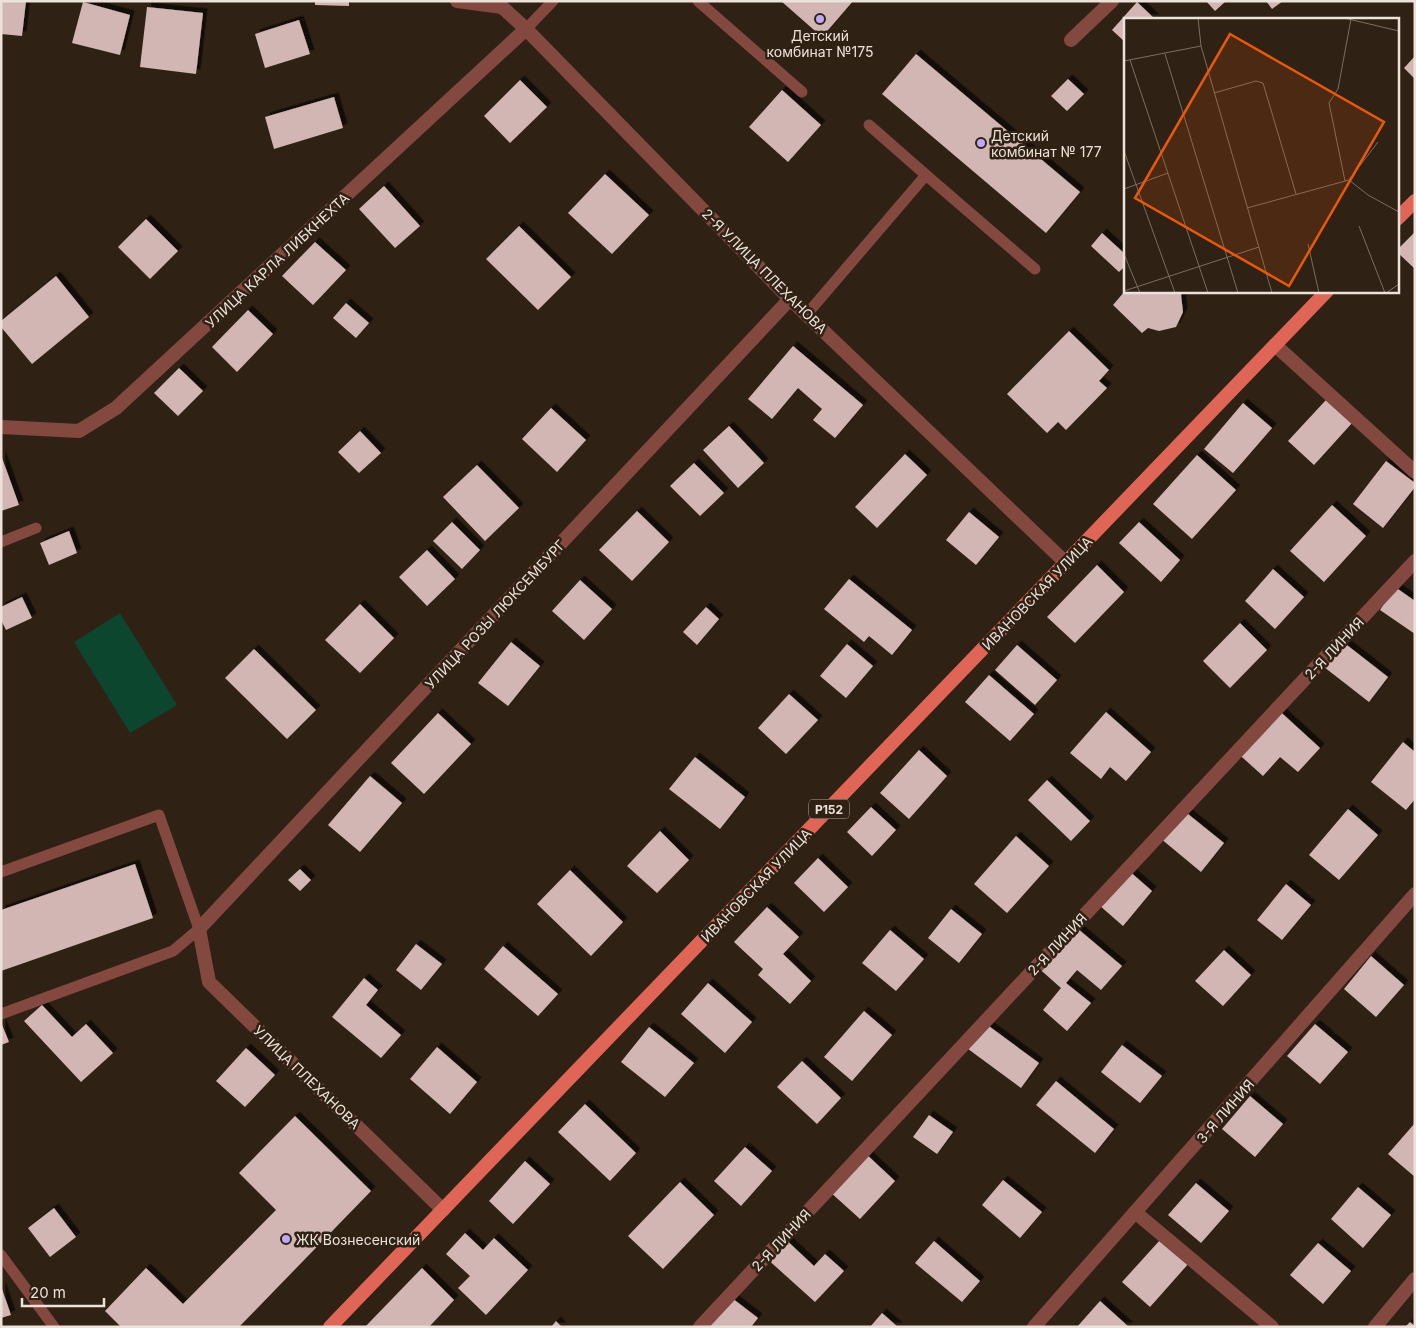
<svg xmlns="http://www.w3.org/2000/svg" width="1416" height="1328" viewBox="0 0 1416 1328" font-family="Inter,sans-serif">
<style>
.green{fill:#0c462f}
.building{fill:#d1b6b3;filter:url(#shadow)}
.lines{fill:none;stroke-linecap:round;stroke-linejoin:round}
.service{stroke:#834840;stroke-width:11}
.minor{stroke:#834840;stroke-width:14}
.primary{stroke:#df6657;stroke-width:14}
.poi-dot{fill:#bea9f4;stroke:#2f2114;stroke-width:2}
.labels{text-anchor:middle;dominant-baseline:central;stroke-width:5;stroke-linejoin:round;paint-order:stroke}
.shield{fill:#2f2114;stroke:#b3a89e;stroke-width:1}
.shield-label{font-size:12px;font-weight:bold;fill:#ece2d9}
.poi-label{font-size:14px;fill:#ece2d9;stroke:#2f2114;text-anchor:start}
.street-label{font-size:14px;fill:#ece2d9;stroke:#2f2114}
.inset-road{fill:none;stroke:#7b6e63;stroke-width:1}
.view{fill:#e8590c;fill-opacity:0.15;stroke:#e8590c;stroke-width:2.5}
.inset-edge{fill:none;stroke:#ece2d9;stroke-width:2.5}
</style>
<defs>
<filter id="shadow"><feDropShadow dx="4.5" dy="-4.5" stdDeviation="0" flood-color="#0009"/></filter>
</defs>
<rect width="100%" height="100%" fill="#2f2114"/>
<!-- green -->
<path class="green" d="M120,613l57,92 -47,28 -56,-91z"/>
<!-- building -->
<path class="building" d="M1,1h25l-4,35 -21,-2z
M315,1h34v5l-34,-1z
M781,1h72l-31,36z
M1206,1h20l-11,10z
M1266,1h17l-11,8z
M83,2l47,13 -10,40 -48,-12z
M1137,2l18,17h-30v23l-13,-12z
M147,7l56,6 -7,61 -56,-7z
M299,20l11,34 -45,14 -10,-34z
M916,54l164,138 -34,41 -164,-139z
M1415,56v23l-11,-11z
M1068,79l16,15 -17,17 -16,-15z
M520,80l27,27 -37,36 -26,-27z
M782,90l39,35 -33,37 -39,-35z
M334,97l9,31 -69,21 -9,-32z
M605,174l44,41 -37,39 -44,-41z
M384,186l36,40 -25,22 -36,-39z
M146,219l32,32 -28,28 -32,-32z
M519,226l52,51 -33,33 -52,-51z
M1415,232v37l-18,-17v-2z
M1102,233l23,21v12l-6,6 -28,-26z
M315,242l31,28 -33,35 -31,-29z
M56,276l33,41 -57,47 -31,-37v-6z
M1125,291h59l-3,4 2,17 -7,15 -17,4 -11,-3 -6,5 -29,-28z
M346,303l23,20 -13,15 -23,-20z
M248,310l25,24 -36,38 -25,-25z
M1069,331l40,39 -10,11 8,7 -41,42 -8,-8 -11,11 -40,-39z
M793,346l70,59 -28,33 -22,-18 9,-11 -24,-21 -26,31 -24,-20z
M179,368l24,23 -25,25 -24,-23z
M1326,400l26,23 -38,42 -26,-24z
M1243,403l29,25 -39,45 -29,-24z
M551,408l35,32 -29,32 -35,-33z
M729,426l35,37 -26,25 -35,-38z
M360,431l21,22 -22,20 -21,-21z
M905,454l22,21 -50,53 -22,-21z
M1,455l18,50 -18,6z
M1197,455l39,35 -44,49 -39,-35z
M1386,461l29,22v4l-32,41 -30,-24z
M694,463l30,30 -24,23 -30,-30z
M477,465l42,43 -34,33 -42,-44z
M1332,505l34,31 -42,46 -34,-31z
M637,511l32,31 -37,39 -33,-31z
M969,512l30,25 -23,28 -30,-25z
M452,522l28,28 -18,19 -29,-28z
M1139,522l41,38 -19,22 -42,-39z
M69,531l8,22 -28,12 -9,-22z
M427,550l28,29 -28,27 -28,-29z
M1097,565l27,27 -49,51 -28,-26z
M1273,569l31,28 -29,32 -30,-28z
M849,579l63,51 -20,25 -23,-19 -5,6 -40,-33z
M580,580l32,29 -28,31 -32,-29z
M1395,587l20,14v33l-35,-24z
M22,597l10,21 -26,12 -5,-10v-13z
M360,604l34,34 -34,35 -35,-33z
M706,607l13,12 -22,26 -14,-13z
M1240,623l27,27 -37,38 -27,-27z
M511,642l29,24 -32,40 -30,-23z
M1343,642l45,35 -19,25 -45,-35z
M847,644l26,22 -27,32 -26,-22z
M1017,645l40,35 -22,25 -40,-35z
M254,649l62,61 -29,29 -62,-61z
M989,675l45,39 -24,27 -45,-39z
M789,694l29,26 -32,34 -28,-26z
M1273,705l47,43 -22,24 -18,-15 -17,19 -30,-27z
M1106,712l45,40 -25,29 -16,-14 -9,12 -31,-26z
M438,713l33,31 -47,50 -33,-31z
M1403,742l12,10v47l-9,11 -35,-28z
M919,750l28,26 -38,43 -29,-26z
M695,757l50,40 -25,32 -51,-40z
M370,776l32,27 -42,49 -32,-27z
M1047,780l43,41 -19,20 -43,-41z
M871,807l25,23 -24,26 -25,-24z
M1348,809l30,26 -39,45 -30,-25z
M1183,810l41,33 -23,29 -41,-34z
M660,831l29,29 -32,33 -30,-27z
M1016,836l33,30 -42,47 -33,-29z
M818,858l30,29 -24,25 -30,-29z
M135,864l18,54 -152,53v-61z
M300,869l11,11 -11,11 -12,-11z
M570,870l53,52 -32,34 -54,-52z
M1128,870l24,21 -29,35 -24,-21z
M1286,884l25,21 -29,35 -25,-20z
M767,907l32,30 -16,17 28,27 -21,23 -32,-29 5,-6 -29,-27z
M951,909l31,25 -23,29 -31,-25z
M1071,923l51,43 -21,24 -24,-20 -11,13 25,20 -24,28 -24,-21 18,-22 -26,-23z
M890,930l34,29 -28,32 -34,-28z
M416,944l26,20 -21,26 -25,-20z
M503,946l55,48 -20,22 -54,-47z
M1224,950l27,25 -28,31 -28,-25z
M1371,956l33,29 -28,32 -32,-28z
M364,978l14,12 -12,15 35,30 -20,23 -49,-41z
M708,983l44,39 -27,31 -44,-39z
M42,1005l30,32 14,-13 27,29 -32,29 -57,-61z
M864,1011l28,24 -40,46 -28,-24z
M982,1021l57,42 -18,25 -57,-42z
M1,1022l8,20 -8,3z
M1315,1024l33,28 -28,32 -33,-28z
M649,1027l45,36 -29,34 -44,-35z
M1122,1045l40,31 -22,27 -39,-31z
M437,1047l40,35 -27,32 -40,-35z
M246,1048l29,27 -30,32 -29,-26z
M802,1061l39,37 -24,26 -40,-37z
M1056,1081l58,48 -19,24 -59,-48z
M1250,1096l33,28 -28,33 -33,-28z
M585,1104l51,49 -26,28 -52,-49z
M929,1115l24,17 -16,22 -24,-17z
M295,1116l76,75 -132,136h-118l-16,-16 41,-43 37,36 93,-94 -37,-37z
M1415,1123v54l-27,-23z
M745,1147l27,24 -31,35 -27,-25z
M865,1153l30,28 -35,38 -31,-28z
M525,1161l25,23 -37,40 -24,-23z
M1003,1180l39,32 -22,26 -38,-33z
M680,1182l34,33 -51,54 -35,-33z
M1196,1183l33,28 -28,32 -33,-28z
M1358,1187l33,28 -28,33 -32,-29z
M54,1208l22,29 -26,20 -22,-29z
M465,1233l18,17 11,-12 34,32 -42,45 -28,-27 12,-12 -24,-22z
M783,1237l31,29 11,-12 19,17 -29,31 -50,-45z
M1161,1239l28,24 -39,44 -28,-25z
M934,1241l46,40 -18,21 -47,-39z
M1318,1243l33,28 -28,33 -33,-29z
M422,1268l32,32 -25,27h-64z
M1,1286l10,29 -10,3z
M728,1295l30,23 -7,9h-44z
M1100,1301l29,26h-52z
M882,1313l16,14h-28z
M556,1321l6,6h-11z
M1410,1322l5,4v1h-10z"/>
<g class="lines">
<!-- service -->
<path class="service" d="M698,1l104,91
M526,29l27,-28
M869,125l57,50
M807,314l119,-139 109,94
M1,542l35,-14
M1,872l158,-57 40,114 -26,22 -172,63
M1,1255l53,72"/>
<!-- minor -->
<path class="minor" d="M457,1l45,6 24,22 264,270 276,264
M1071,40l41,-39
M1275,345l140,127
M1,427l78,4 37,-23 410,-379
M443,1210l-234,-228 -10,-53 591,-630
M1135,1212l137,115
M700,1327l715,-766
M1034,1327l381,-433
M1375,1327l40,-48"/>
<!-- primary -->
<path class="primary" d="M1397,219l18,-18
M330,1327l997,-1036"/>
</g>
<!-- markers -->
<g class="poi-dot">
<circle cx="820" cy="19" r="5"/>
<circle cx="981" cy="143" r="5"/>
<circle cx="286" cy="1239" r="5"/>
</g>
<g class="labels">
<!-- shield labels -->
<rect class="shield" x="809" y="799.5" width="40" height="19" rx="4"/>
<g class="shield-label">
<text x="829" y="809">Р152</text>
</g>
<!-- poi labels -->
<g class="poi-label">
<text x="820" y="35" text-anchor="middle">Детский<tspan x="820" dy="16">комбинат №175</tspan></text>
<text x="991" y="135">Детский<tspan x="991" dy="16">комбинат № 177</tspan></text>
<text x="296" y="1239">ЖК Вознесенский</text>
</g>
<!-- street labels -->
<g class="street-label">
<text transform="translate(277 260) rotate(-43)">УЛИЦА КАРЛА ЛИБКНЕХТА</text>
<text transform="translate(765 271) rotate(45)">2-Я УЛИЦА ПЛЕХАНОВА</text>
<text transform="translate(1037 593) rotate(-46)">ИВАНОВСКАЯ УЛИЦА</text>
<text transform="translate(495 614) rotate(-47)">УЛИЦА РОЗЫ ЛЮКСЕМБУРГ</text>
<text transform="translate(1334 648) rotate(-47)">2-Я ЛИНИЯ</text>
<text transform="translate(756 885) rotate(-46)">ИВАНОВСКАЯ УЛИЦА</text>
<text transform="translate(1057 944) rotate(-47)">2-Я ЛИНИЯ</text>
<text transform="translate(307 1077) rotate(44)">УЛИЦА ПЛЕХАНОВА</text>
<text transform="translate(1225 1111) rotate(-49)">3-Я ЛИНИЯ</text>
<text transform="translate(781 1240) rotate(-47)">2-Я ЛИНИЯ</text>
</g>
</g>
<!-- overview -->
<g transform="translate(1124 18)">
<rect width="275" height="275" fill="#2f2114"/>
<path class="inset-road" d="M74,0l3,28 71,247M220,0l55,13M41,36l73,239M6,42l78,233M0,43l77,-15M90,75l42,-12 7,2 33,111M0,133l51,142M225,162l19,15 31,17M221,163l-16,-78 9,-14 13,-70M0,171l44,-16M123,190l102,-28 29,-38M235,208l26,67M184,226l11,49M0,236l16,39M0,273l135,-44M262,275l13,-9"/>
<path class="view" d="M106,16l154,88 -95,164 -154,-88z"/>
<rect width="275" height="275" class="inset-edge"/>
</g>
<!-- border -->
<rect width="1416" height="1328" fill="none" stroke="#ece2d9" stroke-width="5"/>
<!-- scale -->
<path d="M22 1298v8h82v-8" fill="none" stroke="#ece2d9" stroke-width="2.5"/>
<text x="30" y="1298" font-size="15" fill="#ece2d9" stroke="#2f2114" stroke-width="4" paint-order="stroke">20 m</text>
</svg>
